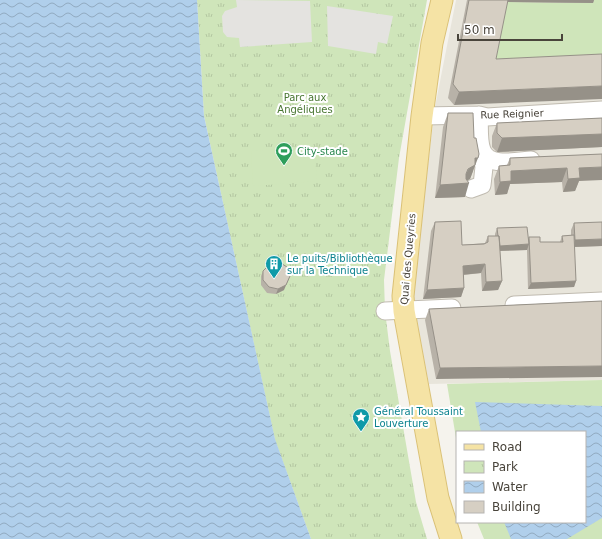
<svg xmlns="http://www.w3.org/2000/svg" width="602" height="539" viewBox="0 0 602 539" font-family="'DejaVu Sans',sans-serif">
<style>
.residential{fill:#e8e5db}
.park{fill:url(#park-tufts)}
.garden{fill:#cfe5ba}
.parking{fill:#e4e3e0}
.water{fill:url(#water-waves)}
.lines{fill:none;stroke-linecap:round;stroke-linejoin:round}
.minor-casing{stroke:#c0bbb0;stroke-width:19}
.major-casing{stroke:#dac176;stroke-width:23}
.minor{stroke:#fff;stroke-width:17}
.major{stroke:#f5e3a5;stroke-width:21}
.wall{fill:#b8b2a8}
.shaded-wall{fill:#969188}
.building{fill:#d6cfc3;stroke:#969188}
.labels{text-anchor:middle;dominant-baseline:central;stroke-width:4;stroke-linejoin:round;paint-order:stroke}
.park-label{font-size:10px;fill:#487632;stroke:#fff}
.street-label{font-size:10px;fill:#49443b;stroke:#fff}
.leisure-label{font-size:10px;fill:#27864d;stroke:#fff;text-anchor:start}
.culture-label{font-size:10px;fill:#0d838f;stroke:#fff;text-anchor:start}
</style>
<defs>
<pattern id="park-tufts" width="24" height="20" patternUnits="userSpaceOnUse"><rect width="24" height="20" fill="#cfe5ba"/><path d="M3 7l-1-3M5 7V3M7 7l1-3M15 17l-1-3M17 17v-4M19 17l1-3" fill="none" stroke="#b3c6a1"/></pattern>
<pattern id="water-waves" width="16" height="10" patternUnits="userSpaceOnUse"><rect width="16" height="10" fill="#b0cfeb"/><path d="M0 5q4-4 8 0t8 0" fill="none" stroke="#91aac0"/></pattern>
</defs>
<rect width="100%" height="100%" fill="#f5f3ed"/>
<!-- residential -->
<path class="residential" d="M456,0h146v380l-173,4 -18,-80 24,-197z"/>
<!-- park -->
<path class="park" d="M197,0h230l-28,158 -15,122 1,31 5,40 26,151 11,37h-116l-36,-99 -71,-324z"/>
<!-- garden -->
<path class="garden" d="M593,0h9v67l-111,5 15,-70 87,1z
M314,147l3,34 -64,5 -2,-35z
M602,380v159h-118l-7,-17h108v-90h-128v12l-10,-60z"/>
<!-- parking -->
<path class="parking" d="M236,0l74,1 2,41 -72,5 -1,-9 -12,-1 -4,-5 -1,-16 3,-5 12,-4z
M327,6l66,10 -6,28 -9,-2 -2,12 -48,-8z"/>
<!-- water -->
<path class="water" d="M0,0h197l7,116 71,323 36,100h-311z
M475,402l127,4v112l-35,21h-56l-7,-17h81v-90h-104z"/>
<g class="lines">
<defs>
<path id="minor" d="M479,115c1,10 -1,25 3,35 6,18 35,11 49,10
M422,116l57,-1 8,2 115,-7
M471,189l11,-4 2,-18 -3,-17
M514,305l88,-4
M385,311l67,-3"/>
<path id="major" d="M442,0l-10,43 -10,73 -19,180 1,15 34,187 13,41"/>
</defs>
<!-- minor casing -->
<use href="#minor" class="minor-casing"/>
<!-- major casing -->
<use href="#major" class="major-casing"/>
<!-- minor -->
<use href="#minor" class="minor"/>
<!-- major -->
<use href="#major" class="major"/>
</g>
<!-- wall -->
<path class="wall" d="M467,0h127l-1,3 -85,-1 -54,103 -6,-7z
M448,113l25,58 -3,8 -3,1 -2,17 -30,1 8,-71z
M602,118v29l-105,5 -5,-5v-11l5,-13z
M602,154l-23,27 -4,10 -12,1 -1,-10 -52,2 -3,10 -12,1 -1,-16 5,-13 8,-1 3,-7z
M435,222l27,23 23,-2 3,-7h7v-2l2,-6 43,14h20l2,-6 9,-1v-5l3,-7 28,23 -28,1 2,34 -2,6 -46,2 -1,-39 -27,1 2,30 -4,9 -16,1 -1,-18 -17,2v13l-3,9 -38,2 8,-68z
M263,271l21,19 -8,4 -9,-1 -6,-8v-9z
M602,301l-166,78 -11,-59 4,-11z"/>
<!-- shaded-wall -->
<path class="shaded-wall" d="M507,0h87l-1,3 -87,-1z
M602,86v13l-148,6 5,-13z
M602,134v13l-105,5 5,-14z
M475,158h3l-8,21 -6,3 5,1 -4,14 -30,1 5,-13 26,-11z
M602,167v13l-23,1 -4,10 -12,1 5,-13 11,-11z
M567,168l-5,14 -52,2 -3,10 -12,1 5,-13 11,-11z
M602,239v7l-30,1 3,-7z
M529,244l-2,6 -31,1 2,-5z
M485,264l-4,9 -21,2 3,-9z
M290,276l-6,14 -8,4 2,-5z
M502,281l-4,9 -16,1 4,-9z
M576,281l-2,6 -46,2 3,-6z
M464,288l-3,9 -38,2 4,-9z
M602,366v11l-166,2 4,-11z"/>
<!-- building -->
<path class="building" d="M469,0h39l-12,59 106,-5v32l-143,6 -6,-8z
M448,113h25l1,25h2l3,16 -1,4h-3v7l-7,4 -2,5v5l3,4 -29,2z
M602,118v16l-100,4 -5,-5v-10z
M602,154v13l-23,1 1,10 -12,1 -1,-11 -56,3v10l-11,1 -1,-16 11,-1v-7z
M461,221l1,24 22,-1 4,-2v-6h11l3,45 -16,1 -1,-18 -22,2 1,22 -37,2 8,-68z
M602,222v17l-27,1 -1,-17z
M527,227l2,17 -29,2 -1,-10h-1l-1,-8z
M574,235l2,46 -45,2 -2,-46h11v5h23l-1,-6z
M279,262l8,5 3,9 -4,9 -8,4 -9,-2 -6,-7v-9l7,-7z
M602,301v65l-162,2 -11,-59z"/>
<!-- icons -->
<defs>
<symbol id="stadium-pin" viewBox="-11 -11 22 30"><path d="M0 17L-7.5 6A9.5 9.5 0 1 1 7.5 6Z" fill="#2e9e5b" stroke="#fff"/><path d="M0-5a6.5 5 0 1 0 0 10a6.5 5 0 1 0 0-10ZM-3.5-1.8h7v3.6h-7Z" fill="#fff"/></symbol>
<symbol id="building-pin" viewBox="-11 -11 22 30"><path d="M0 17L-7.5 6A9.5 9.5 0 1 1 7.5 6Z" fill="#0f9aa8" stroke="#fff"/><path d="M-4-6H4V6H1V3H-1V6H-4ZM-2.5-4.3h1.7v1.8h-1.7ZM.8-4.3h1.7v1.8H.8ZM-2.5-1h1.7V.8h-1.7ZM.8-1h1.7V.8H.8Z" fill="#fff"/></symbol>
<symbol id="sight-pin" viewBox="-11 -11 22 30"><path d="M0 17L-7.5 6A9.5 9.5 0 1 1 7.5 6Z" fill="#0f9aa8" stroke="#fff"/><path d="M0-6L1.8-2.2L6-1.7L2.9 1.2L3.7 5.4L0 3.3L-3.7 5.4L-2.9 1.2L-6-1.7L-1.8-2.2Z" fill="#fff"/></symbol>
</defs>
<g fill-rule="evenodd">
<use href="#stadium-pin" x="274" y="141" width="20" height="27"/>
<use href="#building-pin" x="264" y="254" width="20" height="27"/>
<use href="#sight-pin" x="351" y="407" width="20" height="27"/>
</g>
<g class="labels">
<!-- park labels -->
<g class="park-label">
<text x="305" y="97">Parc aux<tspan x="305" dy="12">Angéliques</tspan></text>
</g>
<!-- street labels -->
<g class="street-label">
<text transform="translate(512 114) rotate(-2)">Rue Reignier</text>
<text transform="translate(408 259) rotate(-85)">Quai des Queyries</text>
</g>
<!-- leisure labels -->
<g class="leisure-label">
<text x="297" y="151">City-stade</text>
</g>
<!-- culture labels -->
<g class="culture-label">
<text x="287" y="258">Le puits/Bibliothèque<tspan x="287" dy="12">sur la Technique</tspan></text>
<text x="374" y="411">Général Toussaint<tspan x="374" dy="12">Louverture</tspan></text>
</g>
</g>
<!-- legend -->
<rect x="456" y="431" width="130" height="92" fill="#ffffff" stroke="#b6b4b1"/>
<rect x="464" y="444" width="20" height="6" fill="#f5e3a5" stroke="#b6b4b1"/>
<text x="492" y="451" font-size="12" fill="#49443b">Road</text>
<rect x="464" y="461" width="20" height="12" fill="url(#park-tufts)" stroke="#b6b4b1"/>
<text x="492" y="471" font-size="12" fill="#49443b">Park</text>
<rect x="464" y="481" width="20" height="12" fill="url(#water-waves)" stroke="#b6b4b1"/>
<text x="492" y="491" font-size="12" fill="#49443b">Water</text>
<rect x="464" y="501" width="20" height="12" fill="#d6cfc3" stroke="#b6b4b1"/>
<text x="492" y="511" font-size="12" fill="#49443b">Building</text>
<!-- scale -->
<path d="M458 34v6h104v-6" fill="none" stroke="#49443b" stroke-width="2"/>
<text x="464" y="34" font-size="12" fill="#49443b" stroke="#ffffff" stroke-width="3" paint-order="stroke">50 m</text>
</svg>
